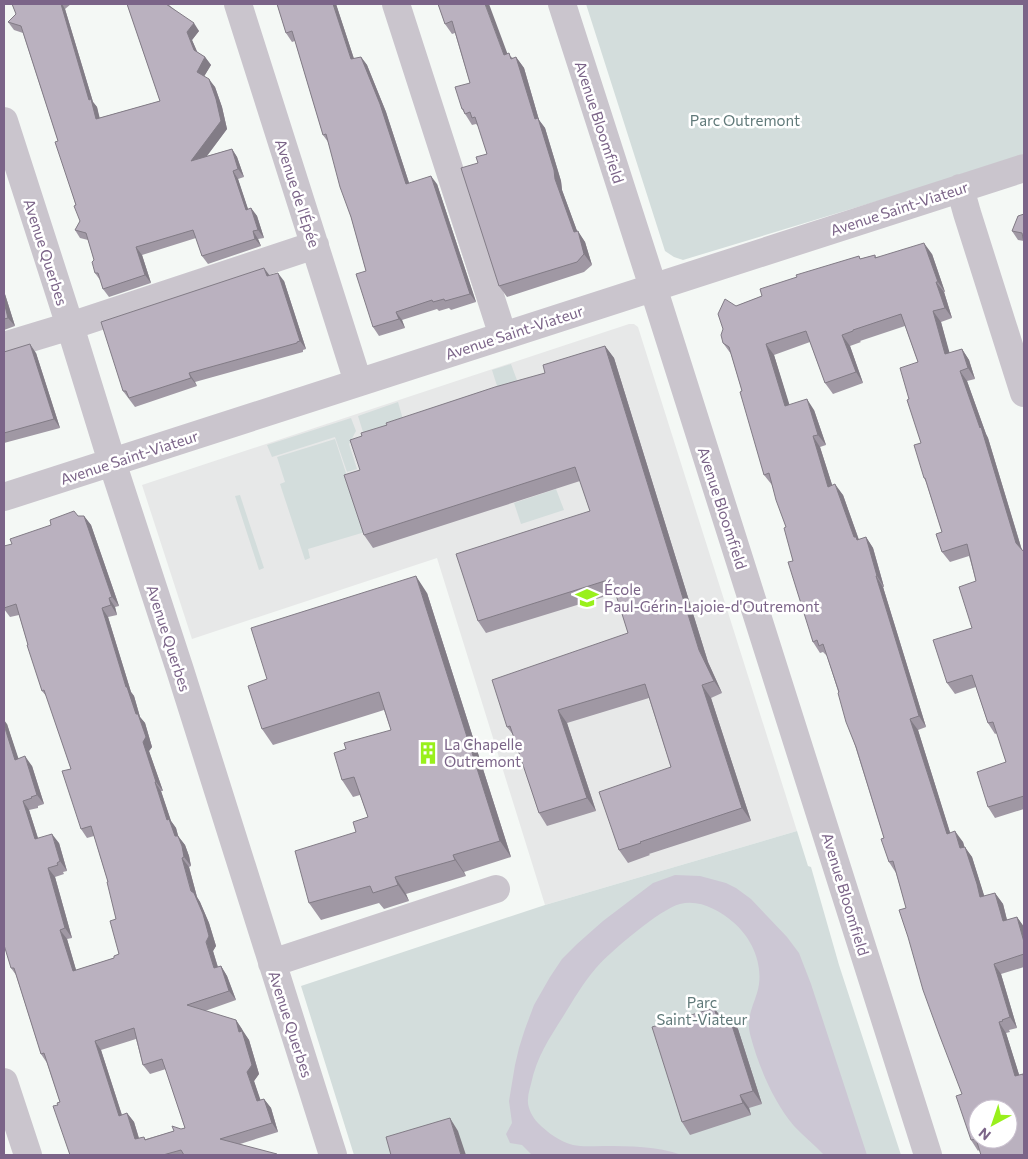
<svg xmlns="http://www.w3.org/2000/svg" width="1028" height="1159" viewBox="0 0 1028 1159" font-family="Commissioner,sans-serif">
<style>
.built{fill:#e7e8e8}
.green{fill:#d3dddc}
.water{fill:#ccc7d4}
.lines{fill:none;stroke-linecap:round;stroke-linejoin:round}
.minor{stroke:#cac5cd;stroke-width:28}
.wall{fill:#a098a4;fill-rule:evenodd}
.shaded-wall{fill:#827c86}
.building{fill:#bab1bf;stroke:#827c86;fill-rule:evenodd}
.labels{text-anchor:middle;dominant-baseline:central;stroke-width:5;stroke-linejoin:round;paint-order:stroke}
.park-label{font-size:15px;fill:#607979;stroke:#fff}
.street-label{font-size:15px;fill:#7b6488;stroke:#fff}
.poi-label{font-size:15px;fill:#7b6488;stroke:#fff;text-anchor:start}
</style>
<rect width="100%" height="100%" fill="#f4f8f5"/>
<!-- built -->
<path class="built" d="M629,324h5l4,3 159,504 -252,74 -108,-347 -245,81 -50,-154z"/>
<!-- green -->
<path class="green" d="M586,4h438v150l-130,42 -211,64 -9,-3 -9,-6z
M511,364l7,19 -20,6 -6,-19z
M398,402l8,28 -50,15 7,-13 -5,-16z
M351,418l5,13 -7,13 8,25 -10,3 -12,-35 -63,20 -5,-12z
M335,439l30,93 -57,17 2,9 -5,2 -25,-76 5,-2 -8,-25z
M556,489l8,21 -43,14 -7,-21z
M240,495l24,73 -5,2 -24,-74z
M797,831l11,35 3,1 28,98 62,190h-547l-53,-169 244,-81z"/>
<!-- water -->
<path class="water" d="M675,875l25,1 26,7 10,5 15,11 17,18 19,20 12,16 12,31 56,171h-43c-9,-10 -21,-19 -30,-29 -21,-25 -36,-61 -44,-92 -4,-15 3,-28 7,-41 8,-26 -4,-54 -24,-71 -14,-12 -34,-23 -53,-18 -20,5 -70,48 -84,64 -13,15 -22,31 -32,47 -15,24 -27,41 -33,69 -1,4 -3,10 -3,15 -1,8 4,18 10,24 9,9 22,19 35,22 9,2 20,1 30,1 28,0 53,0 79,9h-150l-10,-10 -12,-2 -4,-9 6,-11 -3,-22 6,-36 4,-17 6,-19 9,-24 16,-28 12,-18 15,-15 26,-23 50,-38z"/>
<g class="lines">
<!-- minor -->
<path class="minor" d="M238,4l120,378
M396,4l107,332
M562,4l91,283 275,868
M4,121l66,205 42,136 68,208 153,485
M960,188l7,25 57,180
M4,346l66,-20 245,-81
M4,497l1020,-329
M272,963l224,-74
M4,1082l24,73"/>
</g>
<!-- wall -->
<path class="wall" d="M12,4h59l-6,5 28,93 4,5 2,11 61,-17 -33,-97h47l-5,1 30,26 -7,9 5,12 8,5 6,8 -7,11 11,11 7,20 5,22 -20,27 25,-7 5,8 7,20 -6,2 10,30 3,-1 6,8 7,22 -6,1 3,7 -53,18 -6,-8 -6,-18 -54,17 9,28 -42,14 -6,-8 -3,-9 -5,-7 -1,-13 -6,-20 -8,-2 -5,-8 5,-9 -22,-80 -35,-108 -9,-3 -6,-8 8,-8z
M277,4h60h-1l18,55 7,-2 6,8 19,47 23,71 28,1 39,118 -25,8 -2,-2 -10,3 -2,-2 -35,11 3,8 -26,8 -6,-9 -7,-56 -15,-54 -23,-75 -5,-7 -28,-94 -3,1 -6,-9z
M438,4l75,54 3,-1 8,11 15,52 6,8 16,53 1,9 15,41 8,11 7,23 -8,7 -77,25 -8,-11 -21,-123 9,-9 -8,-27 -3,-3 -4,1 -10,-16 8,-26 -15,-50 -3,1 -7,-10z
M1018,216l6,25 -6,-1 -6,-9z
M932,254l13,38h-1l8,26 -11,4 8,31 13,-4 7,11 6,19 -8,2 19,53 2,4 34,112 2,2v257l-29,9 -7,-11 18,-45 -9,-29 -2,1 -7,-11 -12,-36 -21,7 -8,-11 25,-55 4,-47 -7,-25 -19,6 -8,-10v-20l-16,-50 -2,-4 -3,-35 -12,-44 9,-37 -13,-36 -45,15 1,1 -11,4 13,37 -30,11 -8,-11 -15,-41 -36,13 15,50 25,5 12,35 -6,2 12,38 11,10 16,45 7,-3 7,11 11,39h-1l43,140 -8,3 32,103 13,9 1,5 8,10 12,39 11,-3 8,11 4,16 10,-3 7,10v40l-23,7 16,54 -8,2 1,2 -4,1 13,42 -40,75 -1,1 -7,-11 -9,-46 -66,-221 -7,-11 -5,-24 -57,-182 -4,-4 -3,1 -7,-11 -20,-81 -7,-34 -14,-42 -8,-10 -22,-84 -11,-37 -8,-11 13,-37 26,-10 97,-40 1,3 15,-4 1,2z
M270,275l14,6 22,68 -3,1v2l-108,30 2,4 -62,21 -12,-16z
M4,291l11,35 -11,4z
M605,346l9,12 94,304 14,31 -11,5 40,123 -102,33 1,1 -22,8 -9,-13 52,-83 -22,-69 -82,25 29,88 -49,15 -8,-13 -25,-77 -7,-9 121,-94 -12,-40 -130,40 -8,-12 112,-110 -10,-30 -207,67 -9,-13 -4,-65 2,-34 25,-11 158,-52z
M4,352l32,1 24,75 -56,15z
M78,516h6l7,9 28,81 -4,1 2,8 -9,2 23,75 3,4 6,21 5,6 7,24 -3,4 14,40h-2l10,30 5,7 2,8 7,9 4,11 2,10 -2,1 8,30 3,5 9,21 7,23 -3,5 5,16 3,-1 6,10 9,24 -31,11 31,9 6,9 1,3 6,8 10,34 -5,7 6,19 4,-1 7,9 7,24 -38,12 38,11h-208l-12,-50 2,-3 -13,-39 -6,-9 -25,-79 -5,-7 -4,-244 11,35 14,7 12,38 -6,2v2l-9,2 9,28 21,5 8,28 -4,1 1,2 -9,3 17,61 -5,1 9,31 38,-12 5,-4 -3,-35 -8,-37 -14,-46 -7,2 -6,-9 -10,-60 -24,-72 -5,-6 -23,-76 -9,2 -6,-8 8,-65zM136,1039l7,26 7,9 16,-5 19,59 -39,11 -7,-1 -5,-16 -7,-9 -5,2 -21,-65z
M427,593l84,264 -47,15 2,4 -60,18 3,7 -25,8 -5,-6 -58,17 -12,-17 47,-71 12,-15 -8,-22 -7,2 -11,-17 4,-31 45,-19 -7,-20 -111,35 -11,-16 5,-50z
M714,1008l8,10 7,-2 9,13 24,75 -13,4 2,7 -61,20 -8,-13z"/>
<!-- shaded-wall -->
<path class="shaded-wall" d="M61,4h1l3,5 28,93 4,5 5,20 -6,-8 -7,-19z
M333,4h3l21,64 -6,-9z
M485,4h4l23,62 -8,-11z
M194,23l5,8 -7,9 8,18 -6,-8 -7,-18z
M205,57l6,8 -9,15 -5,-8z
M361,57l6,8 19,47 26,80 -6,-8z
M516,57l8,11 15,52 6,8 16,53 1,9 18,49 -2,-8 7,11 7,23 -8,-11 -10,-22 -19,-53 -20,-60z
M209,79l6,8 7,20 5,22 -30,40 -6,-8z
M232,149l5,8 7,20 -6,-8z
M233,171l5,8 13,39 -5,-8z
M431,176l6,8 39,118 -6,-8z
M251,208l6,8 7,22 -6,-8z
M253,231l5,8 3,7 -6,-7z
M924,243l8,11 13,38 -7,-10z
M136,247l6,8 9,28 -6,-8z
M264,268l6,8h-3z
M278,273l6,8 22,68 -6,-8z
M936,282l8,10 8,26 -7,-10z
M4,291l11,35 -7,-8 -4,-16z
M933,311l8,11 12,43 -8,-11z
M396,312l6,8 3,8 -6,-9z
M842,335l8,11 13,37 -7,-11z
M30,344l6,9 24,75 -6,-9z
M766,344l8,11 19,61 -8,-10z
M605,346l9,12 94,304 14,31 -8,-12 -15,-31z
M962,349l7,11 6,19 -7,-11z
M960,371l7,10 19,53 2,4 35,116 -7,-11 -36,-115z
M189,373l6,9 2,4 -6,-8z
M807,399l7,11 12,35 -8,-10z
M813,436l7,11 16,50 -8,-10z
M835,484l8,11 17,48 4,8 -10,-14z
M84,516l7,9 28,81 -7,-9z
M866,537l7,11 11,39 -7,-11z
M416,576l11,17 84,264 -11,-16z
M876,576l7,11 43,140 -7,-11z
M109,598l6,9 2,8 -6,-10z
M102,608l6,9 23,75 3,4 6,21 5,6 7,24 -3,4 14,40 -7,-9 -13,-40 -7,-28 -10,-27z
M702,685l9,13 40,123 -9,-13z
M558,710l9,13 29,88 -9,-13z
M910,719l8,11 36,115 -7,-11z
M4,720l3,4 15,45 -7,-9 -11,-35z
M25,756l7,10 12,38 -7,-9z
M155,782l6,9 10,30 5,7 5,18 -6,-10 -8,-16z
M23,801l6,9 12,38 -6,-9z
M955,831l8,11 5,16 -8,-10z
M52,834l7,9 8,28 -7,-10z
M178,836l7,9 4,11 2,10 -7,-9z
M965,847l7,10 12,38 3,13 -7,-11z
M453,855l11,17 2,4 -11,-16z
M182,858l7,9 8,30 3,5 9,21 7,23 -3,5 8,27 -7,-10z
M48,868l7,9 17,61 -7,-10z
M395,877l11,17 3,7 -11,-16z
M995,893l8,11 7,28 -7,-11z
M1017,917l7,10v15z
M60,930l7,9 12,41 -6,-9z
M994,964l7,10 16,54 -7,-11z
M221,966l6,10 9,24 -7,-9z
M714,1008l9,12h-5z
M729,1016l9,13 24,75 -9,-13z
M236,1020l13,20 10,34 -5,7 10,29 -7,-9 -10,-29 -8,-40z
M999,1022l7,11 17,54 -8,-11z
M95,1041l6,9 24,75 -6,-9z
M740,1095l9,13 2,7 -8,-12z
M264,1099l7,9 7,24 -6,-9z
M127,1113l7,9 8,27 -7,-10z
M450,1118l8,13 8,24h-5z"/>
<!-- building -->
<path class="building" d="M12,4h49l28,96 2,-1 5,20 64,-18 -33,-97h39l28,19 -7,9 7,18 11,7 -8,15 12,7 7,20 5,22 -30,40 41,-12 6,20 -5,2 13,39 5,-2 7,22 -5,1 2,8 -53,17 -9,-26 -57,17 9,28 -42,14 -5,-16h-3l-3,-11 2,-2 -8,-27 -11,-3 5,-9 -6,-15 2,-1 -21,-63 3,-1 -37,-115 -13,-4 8,-8z
M277,4h56l18,55 10,-2 19,47 26,80 25,-8 39,118 -25,7 -1,-2 -11,3 -1,-2 -36,12 3,7 -26,8 -17,-53 10,-3 -15,-54 -11,-30 -14,-53 -3,1 -31,-104 -6,2z
M438,4h47l19,51 5,-2 2,6 5,-2 19,62 3,-1 16,52 1,9 19,53 4,-1 6,23 -7,8 -78,24 -38,-118 17,-5 -2,-6 11,-3 -12,-37 -3,1 -2,-6 -5,2 -2,-5h-1l-7,-22 15,-4 -18,-62 -7,3z
M1024,214v28l-2,-9 -10,-2 6,-15z
M924,243l14,39h-2l9,26 -12,3 12,43 17,-5 6,19 -8,3 20,57 1,-1 35,116 8,9v244l-36,11 -11,-35 29,-10 -13,-40 -5,1 -16,-48 -25,8 -14,-43 39,-12 -13,-41 17,-6 -9,-37 -25,8 -6,-18 6,-2 -17,-54h-1l-10,-33 7,-2 -14,-43 2,-1 -9,-31 18,-6 -17,-48 -48,16v1l-11,4 14,37 -31,11 -19,-52 -40,13 19,62 22,-7 11,36 -5,1 15,51 7,-3 19,53h2l1,3 9,-3 11,39h-1l43,140 -9,3 37,115 8,-3 5,17 5,-1 12,37 3,13 15,-4 8,28 14,-4 7,25v12l-30,10 16,53 -8,3 1,1 -4,1 16,54 8,-2 1,5v76h-43l-5,-16 -5,1 -15,-44 6,-2 -23,-60 -16,-44 -15,-53 -9,-27 7,-2 -13,-47 -4,1 -8,-23 3,-1 -28,-91 -10,-25 -8,-29 1,-1 -16,-48 -4,2 -2,-6 -4,2 -25,-80 5,-1 -9,-33 2,-1 -10,-27 -7,-27 -5,2 -24,-83 2,-1 -13,-44 -6,-4 -2,-8 2,-6 -5,-15 7,-15 11,7 26,-10 -2,-7 37,-12 -1,-2 63,-19 1,3 15,-4v3zM978,1109h30v30h-30z
M264,268l3,8 11,-3 22,68 -3,1v1l-108,30 2,5 -62,20 -3,-7h-3l-22,-69z
M4,302l4,16 -4,1z
M30,344l24,75 -50,14v-81z
M605,346l94,304 15,31 -12,4 40,123 -102,34 1,1 -22,7 -20,-58 72,-25 -26,-83 -87,26 29,88 -48,15 -29,-87 -3,1 -15,-47 136,-47 -17,-54 -133,42 -22,-67 134,-43 -15,-44 -211,68 -20,-60 16,-5 -10,-30 12,-4 -1,-3 26,-8 -1,-2 109,-36 50,-14 -2,-8z
M74,511l4,5h6l28,81 -3,1 2,7 -9,3 24,79h1l9,27h2l8,23 -3,5 13,40h-1l12,38 2,-1 6,17h3l4,10 2,11 -2,1 9,33 3,2 9,21 6,22 -3,6 8,26 7,-2 8,25 -42,14 49,15 3,12 3,-1 10,34 -5,7 10,29 7,-2 8,24 -52,16 57,15v1h-93l-3,-5 -18,5h-93l-17,-49 5,-1 -1,-2 3,-1 -16,-49 -3,1 -27,-86h-3l-7,-23v-220l11,35 10,-4 12,39 -6,2 1,1 -9,3 12,38 17,-5 8,27 -3,2 1,2 -10,3 17,60 -5,2 13,41 41,-13v-2l5,-2 -9,-33 6,-2 -9,-37h1l-17,-56 -10,3 -19,-58 9,-2 -27,-79 -2,1 -15,-46h1l-12,-41 -12,4v-62l8,-2 -2,-5 41,-14 -1,-5zM134,1028l9,37 19,-6 23,69 -4,1 -9,-3 2,5 -29,9 -1,-3 -9,2 -8,-26 -8,3 -24,-75z
M416,576l84,265 -47,14 2,5 -60,17 3,8 -25,8 -3,-7 -61,17 -14,-52 61,-19 -3,-10 15,-5 -14,-40 -12,3 -8,-27 12,-4 -2,-6 47,-13 -12,-38 -117,37 -14,-43 19,-7 -16,-51z
M714,1008l4,12 11,-4 24,75 -13,4 3,8 -61,19 -30,-95z
M450,1118l11,37h-70l-5,-18z"/>
<!-- icons -->
<defs>
<symbol id="school-bare" viewBox="-9 -9 18 18"><path d="M0-5L7-2L0 1L-7-2ZM-4 1L0 2.5L4 1V4Q0 6-4 4Z" fill="#99f01c" stroke="#fff" stroke-width="2.5" paint-order="stroke"/></symbol>
<symbol id="building-bare" viewBox="-9 -9 18 18"><path d="M-4-6H4V6H1V3H-1V6H-4ZM-2.5-4.3h1.7v1.8h-1.7ZM.8-4.3h1.7v1.8H.8ZM-2.5-1h1.7V.8h-1.7ZM.8-1h1.7V.8H.8Z" fill="#99f01c" stroke="#fff" stroke-width="2.5" paint-order="stroke"/></symbol>
</defs>
<g fill-rule="evenodd">
<use href="#school-bare" x="571" y="582" width="32" height="32"/>
<use href="#building-bare" x="412" y="737" width="32" height="32"/>
</g>
<g class="labels">
<!-- park labels -->
<g class="park-label">
<text x="745" y="120">Parc Outremont</text>
<text x="702" y="1002">Parc<tspan x="702" dy="17">Saint-Viateur</tspan></text>
</g>
<!-- street labels -->
<g class="street-label">
<text transform="translate(600 122) rotate(72)">Avenue Bloomfield</text>
<text transform="translate(298 193) rotate(72)">Avenue de l'Épée</text>
<text transform="translate(899 208) rotate(-18)">Avenue Saint-Viateur</text>
<text transform="translate(46 252) rotate(72)">Avenue Querbes</text>
<text transform="translate(514 332) rotate(-18)">Avenue Saint-Viateur</text>
<text transform="translate(129 457) rotate(-18)">Avenue Saint-Viateur</text>
<text transform="translate(723 508) rotate(72)">Avenue Bloomfield</text>
<text transform="translate(169 638) rotate(72)">Avenue Querbes</text>
<text transform="translate(846 894) rotate(73)">Avenue Bloomfield</text>
<text transform="translate(291 1024) rotate(72)">Avenue Querbes</text>
</g>
<!-- poi labels -->
<g class="poi-label">
<text x="604" y="589">École<tspan x="604" dy="17">Paul-Gérin-Lajoie-d'Outremont</tspan></text>
<text x="444" y="744">La Chapelle<tspan x="444" dy="17">Outremont</tspan></text>
</g>
</g>
<!-- border -->
<rect width="1028" height="1159" fill="none" stroke="#7b6488" stroke-width="10"/>
<!-- north arrow -->
<g transform="translate(993 1124) rotate(220)"><circle r="24" fill="#ffffff" stroke="#cac1cf"/>
<path d="M0-4L9 19L0 12L-9 19Z" fill="#99f01c"/>
<text y="-8" font-size="14" font-weight="bold" text-anchor="middle" fill="#7b6488">N</text>
</g>
</svg>
